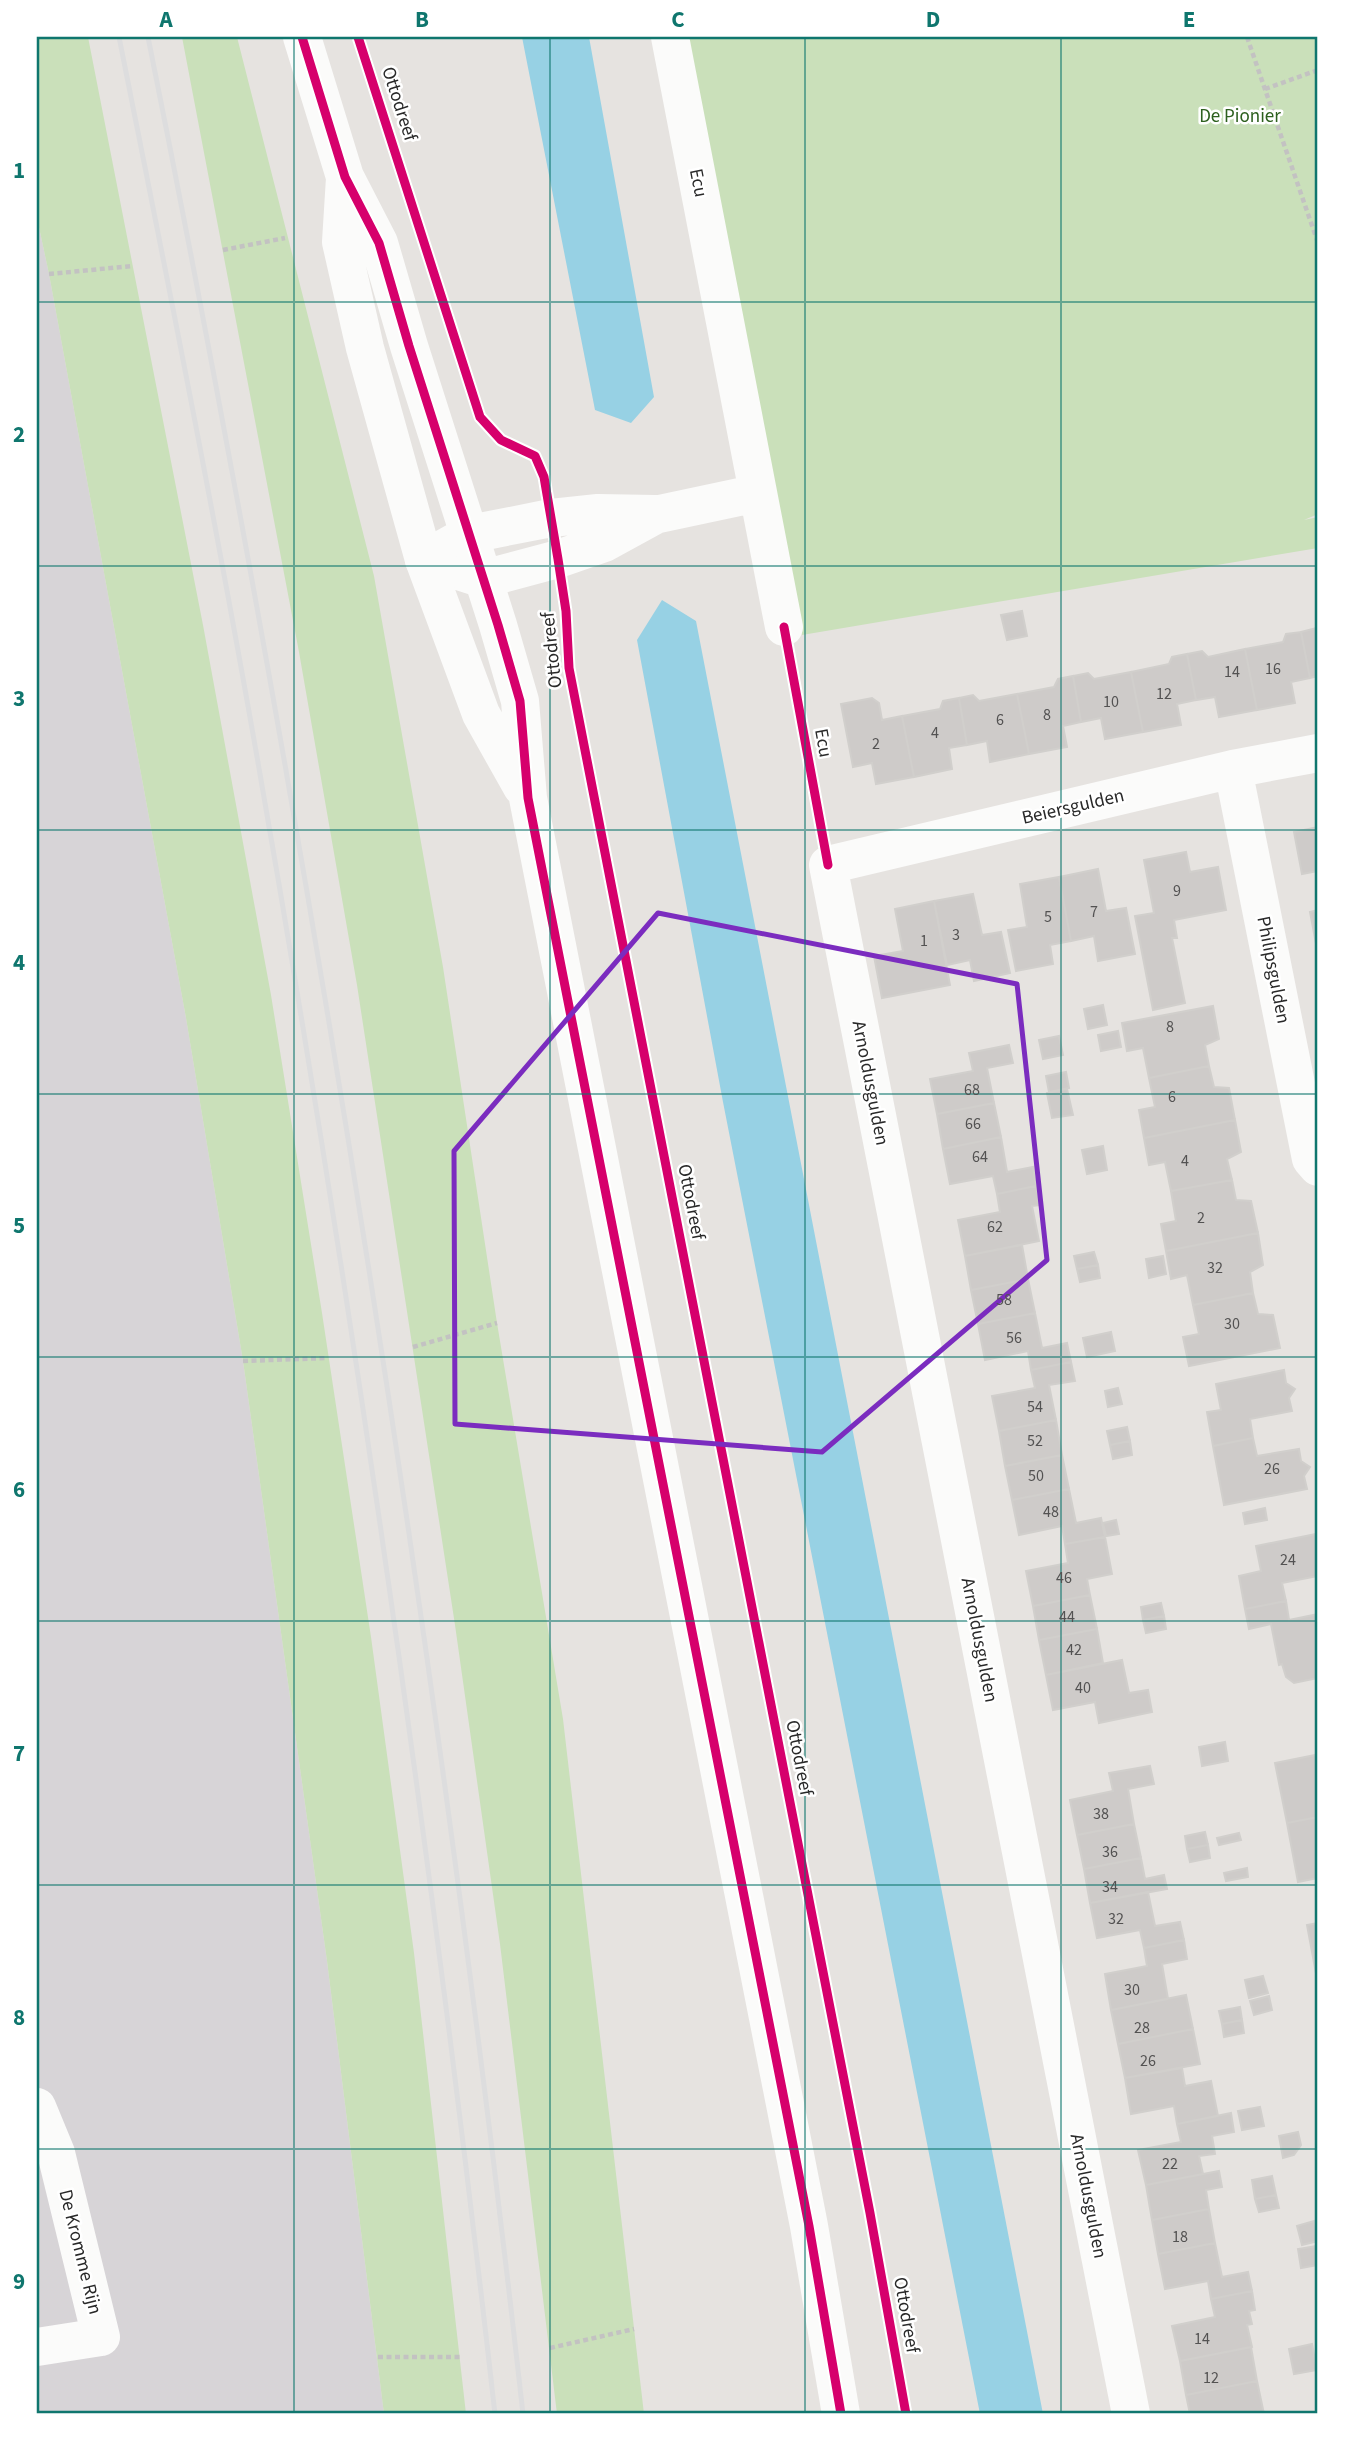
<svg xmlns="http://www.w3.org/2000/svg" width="1355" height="2451" viewBox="0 0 1355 2451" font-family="'Source Sans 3',sans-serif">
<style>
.industrial{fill:#d7d4d7}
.green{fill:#cae0ba}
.water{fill:#97d1e4}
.building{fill:#cecbc9;stroke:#d1cfcc;stroke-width:2}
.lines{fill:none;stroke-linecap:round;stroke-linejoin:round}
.path{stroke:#c3c2c2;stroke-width:4.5;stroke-dasharray:5 3.5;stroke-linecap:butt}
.minor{stroke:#fbfbfa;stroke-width:38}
.tertiary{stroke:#fbfbfa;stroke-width:38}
.rail{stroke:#ddddde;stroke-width:5}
.cycleway-casing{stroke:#fff;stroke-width:13}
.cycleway{stroke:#d6006c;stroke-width:9}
.marked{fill:none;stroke:#7b2cbf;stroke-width:5;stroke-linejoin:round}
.grid{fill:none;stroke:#0f766e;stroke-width:2;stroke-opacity:0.55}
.labels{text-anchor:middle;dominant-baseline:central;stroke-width:5;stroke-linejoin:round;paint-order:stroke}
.number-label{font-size:16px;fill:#535252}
.street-label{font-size:19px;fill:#292929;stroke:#fff}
.park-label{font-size:19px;fill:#2d601e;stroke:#fff}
.neatline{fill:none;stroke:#0f766e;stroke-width:2.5}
.grid-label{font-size:23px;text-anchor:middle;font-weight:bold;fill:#0f766e}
</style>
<rect width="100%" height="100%" fill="#e6e3e0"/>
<!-- industrial -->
<path class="industrial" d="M37,218l12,56 137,744 57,343 84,600 57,453h-347z"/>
<!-- green -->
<path class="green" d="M37,37h51l115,588 68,370 51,318 49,324 43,316 52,461h-82l-57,-453 -84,-600 -57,-343 -137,-744 -12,-56z
M182,37h55l137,539 69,391 54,356 66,396 81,695h-87l-57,-470 -45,-319 -98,-640 -58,-333z
M688,37h630v477l-14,6 14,-3v31l-516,87z"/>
<!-- water -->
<path class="water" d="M522,37h67l65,360 -23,26 -36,-13z
M662,600l34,21 347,1793h-63l-257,-1312 -86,-462z"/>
<!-- building -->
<path class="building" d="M1022,611l5,25 -20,4 -6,-25z
M1316,628l2,2v46l-8,2 -9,-46z
M1301,632l9,46 -19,4 4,21 -38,7 -12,-61 38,-7 3,-8z
M1245,649l12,61 -38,7 -4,-20 -19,3 -9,-46 15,-3 6,6z
M1187,654l9,46 -19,4 4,21 -38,7 -12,-60 38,-8 3,-7z
M1131,672l12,60 -38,7 -4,-21 -20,4 -8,-46 15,-3 6,6z
M1073,676l8,46 -18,4 4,21 -38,7 -12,-60 37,-7 4,-8z
M1017,694l12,60 -39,8 -3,-21 -20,4 -8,-47 14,-3 6,6z
M872,698l7,5 3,17 20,-4 12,61 -38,7 -4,-21 -19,4 -12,-63z
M959,698l8,47 -18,3 3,21 -38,8 -12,-61 38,-7 3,-8z
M1318,827v44l-16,3 -8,-42z
M1186,852l4,20 28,-5 8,43 -52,10 3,18h-5l13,65 -32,7 -18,-94 19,-3 -10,-53z
M1098,869l8,42 20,-3 9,46 -37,7 -4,-25 -23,5 -12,-64z
M1059,877l12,64 -21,4 3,19 -37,7 -8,-41 19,-3 -7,-43z
M973,894l9,41 19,-3 9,41 -36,8 -4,-21 -23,5 -13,-64z
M934,901l16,84 -68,13 -8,-42 29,-5 -8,-42z
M1318,910v44l-8,-42z
M1103,1005l4,20 -19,4 -4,-20z
M1213,1006l6,33 -14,6 4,21 -60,12 -6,-30 -16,3 -5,-28z
M1118,1031l3,16 -20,4 -3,-16z
M1059,1036l4,19 -20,4 -4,-19z
M1009,1045l4,18 -26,5 7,35 -57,11 -7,-35 43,-8 -4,-18z
M1209,1066l5,21 15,1 6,32 -91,18 -5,-28 16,-3 -6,-29z
M1066,1072l3,16 -20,4 -3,-16z
M1067,1089l6,26 -21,3 -5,-25z
M994,1103l7,34 -58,12 -6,-35z
M1235,1120l6,32 -14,7 5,21 -61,11 -6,-29 -16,3 -5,-27z
M1001,1137l6,35 26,-5 3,19 -39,8 -4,-18 -43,8 -7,-35z
M1103,1146l4,24 -20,4 -5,-24z
M1232,1180l4,20 15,1 7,32 -92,18 -5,-27 15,-3 -5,-30z
M1036,1186l5,19 -9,1 7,35 -74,15 -7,-36 42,-8 -3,-18z
M1258,1233l5,32 -13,7 3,21 -60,12 -6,-30 -16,4 -5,-28z
M1022,1245l6,34 -57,11 -6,-34z
M1094,1252l4,13 -21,4 -3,-13z
M1163,1256l3,18 -17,4 -3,-19z
M1098,1265l2,13 -20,4 -3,-13z
M1028,1279l7,34 -57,11 -7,-34z
M1253,1293l5,21 15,1 7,33 -91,18 -6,-29 16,-3 -6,-29z
M1035,1313l7,35 25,-5 4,19 -40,8 -3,-19 -43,9 -7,-36z
M1111,1332l4,19 -28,6 -4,-19z
M1071,1362l4,19 -26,4 7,35 -57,11 -7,-35 43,-8 -4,-18z
M1284,1370l2,13 9,6 -6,9 3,13 -42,8 3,19 -40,8 -6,-34 14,-2 -5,-26z
M1118,1388l4,16 -14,3 -3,-16z
M1056,1420l6,35 -57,11 -6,-35z
M1127,1427l3,14 -20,4 -3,-14z
M1253,1438l4,18 42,-7 2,12 9,6 -6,9 3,13 -83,16 -11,-59z
M1130,1441l2,14 -19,4 -3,-14z
M1062,1455l7,34 -57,11 -7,-34z
M1069,1489l7,34 25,-5 4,19 -40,7 -3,-18 -43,9 -7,-35z
M1265,1508l2,12 -22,4 -2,-11z
M1116,1520l3,14 -13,2 -3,-13z
M1316,1534l2,13v29l-36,7 4,18 -41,8 -6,-33 22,-5 -5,-25z
M1105,1537l7,37 -25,5 3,16 -57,11 -7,-35 42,-8 -3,-19z
M1090,1595l7,34 -58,11 -6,-34z
M1286,1601l3,19 29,-6v64l-24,5 -8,-6 -4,-13 -3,1 -8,-41 -22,5 -4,-20z
M1161,1603l3,13 -21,4 -2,-13z
M1164,1616l2,13 -20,4 -3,-13z
M1097,1629l6,34 -57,12 -7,-35z
M1122,1660l7,33 19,-3 4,22 -53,11 -4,-21 -42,8 -7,-35z
M1225,1742l3,19 -26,5 -3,-19z
M1318,1751v66l-31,6 -12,-60 40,-8z
M1150,1766l4,18 -26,5 6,35 -57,11 -7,-35 43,-9 -4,-18z
M1318,1817v61l-20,4 -11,-59z
M1134,1824l7,34 -57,11 -7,-34z
M1205,1832l3,13 -21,4 -2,-13z
M1239,1833l2,7 -22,5 -2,-7z
M1208,1845l2,13 -20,4 -3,-13z
M1141,1858l4,21 19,-4 3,14 -77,14 -6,-34z
M1247,1868l1,9 -22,4 -2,-8z
M1148,1892l7,34 25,-4 4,18 -40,8 -4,-18 -43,8 -7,-35z
M1318,1923v61l-11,-59z
M1184,1940l3,19 -25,5 6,35 -57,11 -6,-36 42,-8 -3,-18z
M1263,1976l5,17 -19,5 -4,-18z
M1186,1995l7,34 -75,15 -7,-34z
M1269,1996l3,14 -18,5 -4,-14z
M1240,2007l2,13 -20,4 -3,-13z
M1242,2020l2,13 -20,4 -2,-13z
M1193,2029l7,35 -75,14 -7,-34z
M1182,2068l3,18 26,-5 7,35 -41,8 -3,-18 -43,8 -6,-36z
M1260,2107l4,19 -22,4 -4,-19z
M1231,2113l3,19 -22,4 3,18 -16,2 4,18 -57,11 -8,-35 43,-8 -4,-18z
M1298,2132l3,13 -7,10 -11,3 -4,-22z
M1219,2171l3,16 -16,3 3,19 -57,11 -6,-35z
M1272,2176l4,19 -21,4 -3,-19z
M1276,2195l3,13 -20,4 -4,-13z
M1209,2209l6,34 -57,11 -6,-34z
M1314,2221l4,20 -16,4 -5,-19z
M1215,2243l7,34 26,-5 4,19 -41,8 -3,-18 -43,8 -7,-35z
M1317,2246l1,19 -17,3 -3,-19z
M1252,2291l3,19 -6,1 3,13 -5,1 5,22 -72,14 -8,-35 43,-9 -4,-18z
M1312,2344l5,26 -23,4 -5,-25z
M1251,2347l6,34 -71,14 -6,-34z
M1257,2381l7,33h-74l-4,-19z"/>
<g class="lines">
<!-- path -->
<path class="path" d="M1247,37l71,206
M1265,89l53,-19
M223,250l62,-12
M49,274l83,-8
M413,1347l84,-24
M243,1361l85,-3
M550,2348l84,-19
M378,2357h83"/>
<!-- minor -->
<path class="minor" d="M670,37l114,590
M631,520l127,-27
M441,550l29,-16 81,-16 47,-5 57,1
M424,560l59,19 75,-20 46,-16 53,-29
M1233,769l78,390 7,8
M37,2107l19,46 45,184 -64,10
M1131,2414l-303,-1549 405,-96 85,-16"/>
<!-- tertiary -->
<path class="tertiary" d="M302,37l43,140 34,66 30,103 89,279 22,76 8,97 281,1428 32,188
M345,178l-4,64 24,106 59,212 57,154 41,73"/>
<!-- rail -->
<path class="rail" d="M119,37c49,245 98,490 141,737 95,544 173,1091 235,1640
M148,37c158,787 286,1579 375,2377"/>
<defs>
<path id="cycleway" d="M302,37l43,140 34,66 30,103 89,279 22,76 8,97 281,1428 32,188
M358,37l122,380 21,23 34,16 9,21 14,82 8,52 3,57 301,1545 36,201
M784,627l44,238"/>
</defs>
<!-- cycleway casing -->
<use href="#cycleway" class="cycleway-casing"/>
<!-- cycleway -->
<use href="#cycleway" class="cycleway"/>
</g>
<!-- marked area -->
<path class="marked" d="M658,913l359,71 30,276 -225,192 -367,-28 -1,-273z"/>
<!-- grid -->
<path class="grid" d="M294,37v2377M550,37v2377M805,37v2377M1061,37v2377M37,302h1281M37,566h1281M37,830h1281M37,1094h1281M37,1357h1281M37,1621h1281M37,1885h1281M37,2149h1281"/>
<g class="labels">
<!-- number labels -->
<g class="number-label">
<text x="1273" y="669">16</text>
<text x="1232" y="672">14</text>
<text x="1164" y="694">12</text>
<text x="1111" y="702">10</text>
<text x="1047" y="715">8</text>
<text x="1000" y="720">6</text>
<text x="935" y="733">4</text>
<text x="876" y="744">2</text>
<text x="1177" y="891">9</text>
<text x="1094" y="912">7</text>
<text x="1048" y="917">5</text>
<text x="956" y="935">3</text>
<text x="924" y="941">1</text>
<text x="1170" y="1027">8</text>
<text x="972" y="1090">68</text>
<text x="1172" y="1097">6</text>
<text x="973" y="1124">66</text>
<text x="980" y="1157">64</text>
<text x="1185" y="1161">4</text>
<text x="1201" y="1218">2</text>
<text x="995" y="1227">62</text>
<text x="1215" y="1268">32</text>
<text x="1004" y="1300">58</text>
<text x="1232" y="1324">30</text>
<text x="1014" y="1338">56</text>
<text x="1035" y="1407">54</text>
<text x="1035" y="1441">52</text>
<text x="1272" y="1469">26</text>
<text x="1036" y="1476">50</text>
<text x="1051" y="1512">48</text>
<text x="1288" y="1560">24</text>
<text x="1064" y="1578">46</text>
<text x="1067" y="1617">44</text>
<text x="1074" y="1650">42</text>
<text x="1083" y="1688">40</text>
<text x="1101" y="1814">38</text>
<text x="1110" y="1852">36</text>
<text x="1110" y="1887">34</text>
<text x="1116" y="1919">32</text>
<text x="1132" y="1990">30</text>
<text x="1142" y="2028">28</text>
<text x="1148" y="2061">26</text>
<text x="1170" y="2164">22</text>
<text x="1180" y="2237">18</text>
<text x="1202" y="2339">14</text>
<text x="1211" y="2378">12</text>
</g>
<!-- street labels -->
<g class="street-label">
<text transform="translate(399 104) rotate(72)">Ottodreef</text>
<text transform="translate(698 183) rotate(79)">Ecu</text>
<text transform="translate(552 650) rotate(-96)">Ottodreef</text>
<text transform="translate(823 743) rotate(80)">Ecu</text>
<text transform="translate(1073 807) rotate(-13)">Beiersgulden</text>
<text transform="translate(1273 970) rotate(79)">Philipsgulden</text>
<text transform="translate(870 1083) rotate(79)">Arnoldusgulden</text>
<text transform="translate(691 1202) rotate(79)">Ottodreef</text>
<text transform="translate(979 1640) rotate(79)">Arnoldusgulden</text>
<text transform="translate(799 1758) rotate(79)">Ottodreef</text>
<text transform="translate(1088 2196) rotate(79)">Arnoldusgulden</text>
<text transform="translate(80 2252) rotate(76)">De Kromme Rijn</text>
<text transform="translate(906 2315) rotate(80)">Ottodreef</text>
</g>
<!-- park labels -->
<g class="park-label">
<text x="1240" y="116">De Pionier</text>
</g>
</g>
<!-- border -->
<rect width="1355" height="2451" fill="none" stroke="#ffffff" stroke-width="77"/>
<rect x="38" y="38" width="1278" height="2374" class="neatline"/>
<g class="grid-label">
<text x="166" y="27">A</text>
<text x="422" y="27">B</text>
<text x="678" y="27">C</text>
<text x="933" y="27">D</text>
<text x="1189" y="27">E</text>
<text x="19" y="178">1</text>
<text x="19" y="442">2</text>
<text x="19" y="706">3</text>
<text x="19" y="970">4</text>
<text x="19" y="1233">5</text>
<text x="19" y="1497">6</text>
<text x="19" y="1761">7</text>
<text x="19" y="2025">8</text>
<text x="19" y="2289">9</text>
</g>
</svg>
